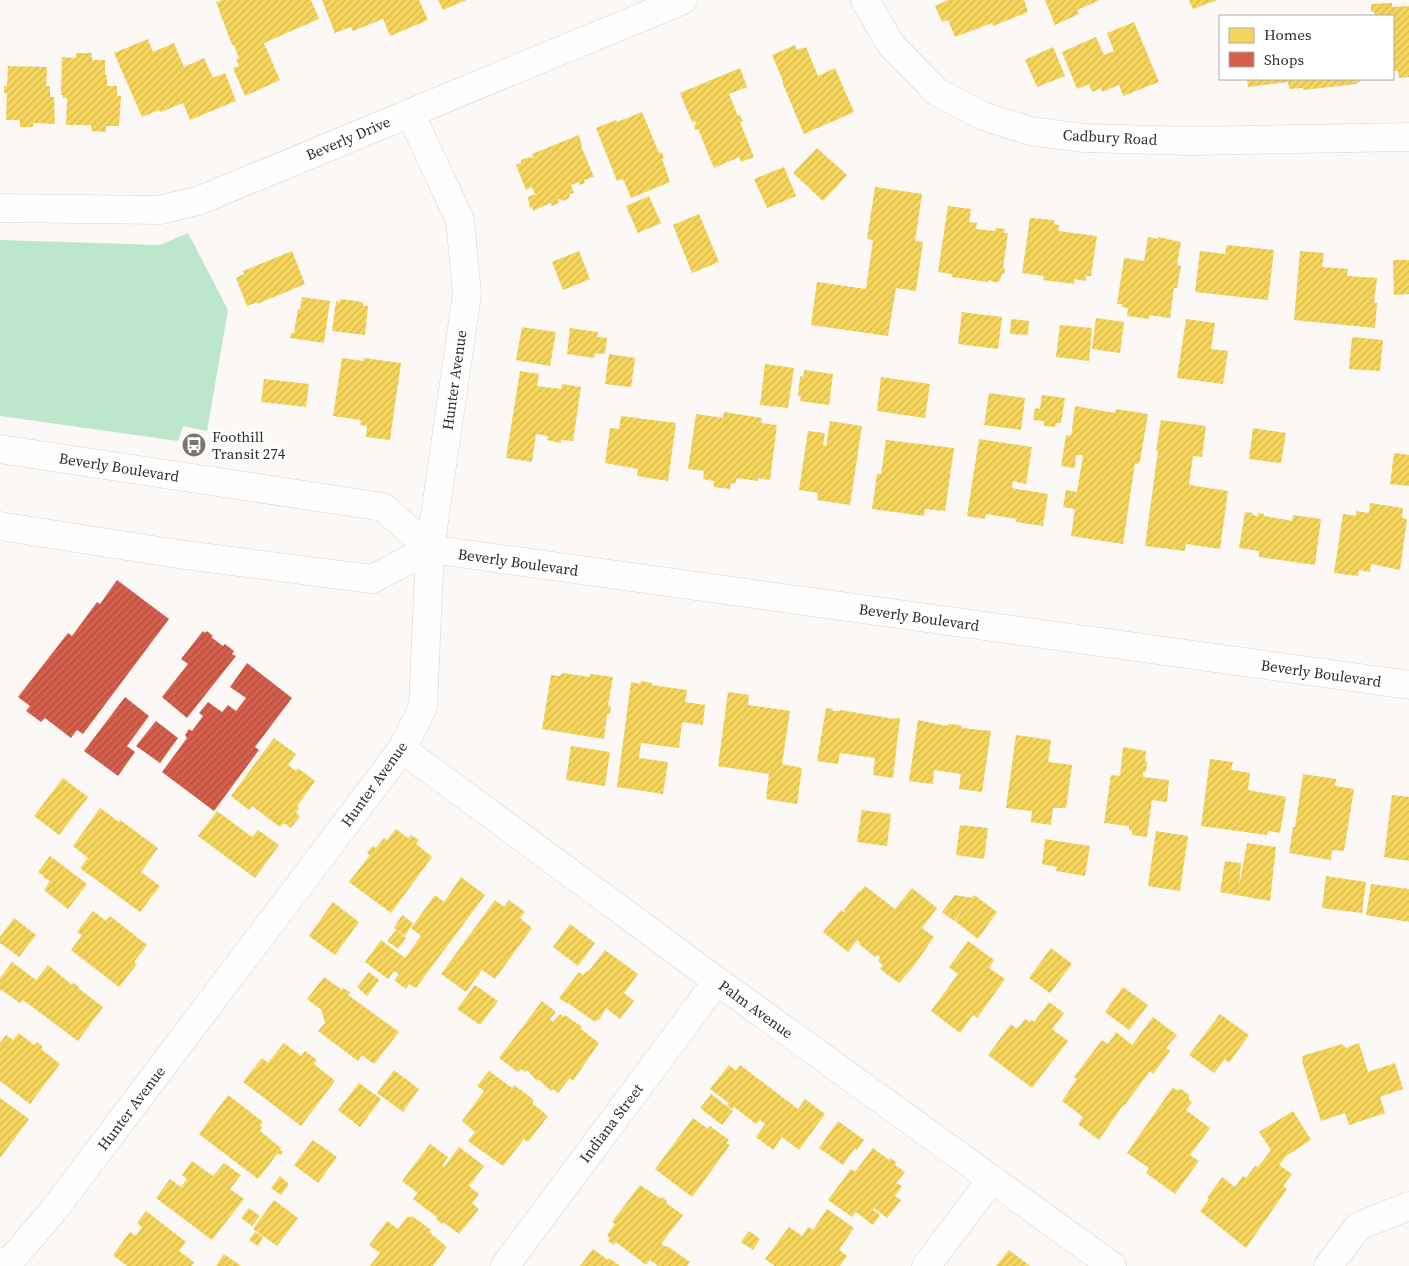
<svg xmlns="http://www.w3.org/2000/svg" width="1409" height="1266" viewBox="0 0 1409 1266" font-family="'Source Serif 4',serif">
<style>
.park{fill:#bde7cd}
.homes{fill:url(#homes-hatch)}
.shops{fill:url(#shops-hatch)}
.lines{fill:none;stroke-linecap:round;stroke-linejoin:round}
.street-casing{stroke:#d6d2ce;stroke-width:29}
.secondary-casing{stroke:#d6d2ce;stroke-width:29}
.street{stroke:#fefefe;stroke-width:28}
.secondary{stroke:#fefefe;stroke-width:28}
.labels{text-anchor:middle;dominant-baseline:central;stroke-width:5;stroke-linejoin:round;paint-order:stroke}
.street-label{font-size:15px;fill:#342e29;stroke:#fff}
.poi-label{font-size:15px;fill:#342e29;stroke:#fff;text-anchor:start}
</style>
<defs>
<pattern id="homes-hatch" width="6" height="6" patternUnits="userSpaceOnUse" patternTransform="scale(1.25)"><rect width="6" height="6" fill="#f6d55c"/><path d="M-1 1l2-2M0 6l6-6M5 7l2-2" fill="none" stroke="#d4b750"/></pattern>
<pattern id="shops-hatch" width="6" height="6" patternUnits="userSpaceOnUse" patternTransform="scale(1.25)"><rect width="6" height="6" fill="#d6604d"/><path d="M-1 1l2-2M0 6l6-6M5 7l2-2" fill="none" stroke="#ae5040"/></pattern>
</defs>
<rect width="100%" height="100%" fill="#fbf8f5"/>
<!-- park -->
<path class="park" d="M188,233l40,77 -21,121 -24,-5 -5,15 -178,-25v-176l160,5z"/>
<!-- homes -->
<path class="homes" d="M222,0h89l8,19 -55,24 16,37 -35,16 -12,-28 6,-2 -3,-7 3,-1 -5,-13h-2l-16,-43z
M322,0h97l9,20 -38,16 -7,-17 -30,12 -2,-4 -16,6z
M438,0h28l-23,10z
M948,0h76l4,12 -35,14 -1,-3 -37,14 -7,-17 -6,2 -7,-16z
M1045,0h55l-23,10 2,4 -24,11z
M1189,0h28l-24,9z
M1392,3v4l17,-1v71l-10,1 -1,-7h-5v-55h-18l-1,-4h-3v-8z
M1134,22l25,60 -36,14 -4,-11 -17,7 -1,-4 -9,4 -3,-8 -12,5 -15,-37 34,-15 8,18 10,-4 -7,-18z
M148,39l5,13 21,-9 10,24 20,-9 9,20 12,-5 11,28 -46,19 -7,-17 -22,9 -2,-2 -17,7 -28,-64z
M795,45l2,5 9,-3 12,29 17,-8 19,44 -50,22 -22,-52 1,-1 -11,-26z
M1053,47l12,29 -28,11 -12,-27z
M76,53h16v7h13v15h2v11h10v10h4l-2,30h-13v6l-14,-1 -1,-6h-25l1,-27h-4v-3h-2l1,-38 14,1z
M8,66l39,1 -1,19h4v11h4l1,27 -22,-1v4h-13v-7h-14l1,-27h-3v-7h3z
M740,68l7,19 -18,7 9,22 2,-1 3,6 -3,1 14,35 -13,5 -2,-5 -25,11 -16,-39 -3,1 -1,-4 2,-2 -1,-3 -3,1 -12,-29z
M1247,79h112l1,3h-3v2l-54,6v-2l-14,1 -1,-7 -40,5z
M642,112l17,41 3,-1 2,6 -2,1 8,23 -39,16 -8,-19 -6,2 -21,-53 20,-8 1,2z
M579,135l3,10 -1,1 13,31 -10,3 1,3 -5,2 -1,-3 -8,3 3,8 -4,1 -1,4 -6,3 -4,-2h-2l2,4 -7,3 -2,-3 -17,8 -1,-4 -2,1 -2,-11 7,-3 -3,-7 -6,3 -10,-25 5,-2v-3l8,-3 5,1 -2,-4z
M817,148l30,27 -24,26 -30,-28z
M784,167l12,29 -29,12 -13,-29z
M875,187l47,7 -7,47 8,1 -7,49 -20,-3 -8,48 -77,-11 6,-43 49,7 7,-49 -6,-1z
M649,196l12,27 -23,10 -12,-27z
M948,206l23,3 -2,13 8,1 -1,6 19,2 1,-3 9,1 -1,4h4l-5,35h2l-1,6h-2l-2,7h-2v2l-9,-3 -1,2 -36,-5v-3l-14,-2z
M699,214l20,48 -27,11 -19,-48z
M1030,218l24,2v4l5,1 -1,6 39,5 -6,40h-5v5l-11,-2 -1,5 -31,-4 1,-4 -22,-3z
M1148,237l10,2v-2l23,5 -4,23 4,1 -4,22h-3l-4,30 -21,-3v4l-22,-3 1,-8 -6,-1v-3h-5l7,-46 20,3z
M1227,245l47,5 -6,50 -73,-8 5,-41 25,3z
M292,251l13,33 -48,20v-2l-10,4 -11,-28 8,-4 -1,-3z
M579,251l11,28 -27,11 -11,-28z
M1300,251l24,2 -2,14 26,2 -1,7 30,2 -3,25h3l-2,25 -81,-8z
M1393,260h16v34l-15,1z
M302,297l28,4 -6,42 -34,-5 1,-5h3l4,-24 2,1z
M340,299l23,3v4h5l-3,29 -33,-4 4,-30 4,1z
M962,312l40,5 -4,32 -40,-5z
M1096,318l28,4 -4,31 -28,-4z
M1011,319l18,2 -1,14 -18,-1z
M1186,319l29,4 -4,26 17,2 -5,33 -46,-6z
M1060,325l32,3 -3,33 -33,-4z
M522,327l34,5 -6,34 -34,-6z
M570,328l28,4 -1,5 10,1 -2,16 -10,-1 -1,5 -27,-4z
M1352,337l31,3 -3,31 -31,-2z
M609,354l26,4 -4,29 -26,-3z
M342,358l21,3 1,-3 37,5 -11,77 -24,-3 1,-11 -7,-1 1,-5 -28,-4z
M765,364l29,4 -6,40 -28,-3z
M804,370l29,4 -4,31 -29,-4 1,-5h-3l2,-20 3,1z
M520,371l19,3 -2,12 24,3 1,-5 19,3 -8,54 -12,-1v3l-14,-3 1,-4 -12,-2 -4,28 -26,-4z
M881,377l49,7 -5,34 -48,-7z
M264,379l45,5 -3,23 -45,-5z
M989,393l36,5 -4,32 -37,-5z
M1042,395l23,3 -4,25h-5l-1,4 -11,-1v-5l-11,-1 2,-12 5,1z
M1075,406l40,7 1,-4 32,5 -8,47 -2,3 -3,-1 -12,81 -52,-8 4,-27 -12,-2 3,-17 11,2 6,-37h-7l-1,13 -14,-2 5,-31 5,1z
M724,412l38,6 -1,5 16,2 -7,55 -12,-2v3l-21,-3 -2,6 -4,-1 -1,6 -16,-2v-6l-11,-2 1,-8 -16,-2 8,-55 27,4z
M621,416l55,7 -8,58 -31,-5 1,-7 -33,-6 5,-35 9,1z
M1161,420l45,6 -4,31 -9,-1 -4,29 39,6 -8,58 -34,-5 -1,7 -40,-5 13,-95h-2z
M830,421l32,5 -12,79 -33,-5 1,-7 -19,-3 9,-59 17,2 -2,12 3,1z
M1253,428l33,5 -5,30 -32,-4z
M979,439l53,8 -6,37 -13,-3 -1,7 36,6 -5,32 -27,-4 1,-3 -31,-5 -1,5 -18,-3z
M886,440l68,8 -9,63 -20,-2 -1,7 -52,-7 5,-35h4z
M1394,453l15,2v31l-19,-2z
M1370,503l33,5 -1,10 5,1 -7,51 -29,-6 -1,8 -11,-2 -1,6 -24,-3 9,-59 13,2v-5l13,2z
M1245,512l8,1v2l5,1v-3l6,1v2l28,5 1,-6 28,4 -6,46 -56,-8v-6l-20,-3z
M563,673l27,4v-3l23,3 -5,28 3,2 -1,6 -3,2 -3,24 -62,-10 9,-54 8,1z
M641,681l11,2v2l35,5 -2,12 20,3 -2,20 -21,-3 -3,26 -38,-5 -2,15 29,4 -5,32 -46,-7 14,-105 9,2z
M728,692l21,3 -1,10 42,6 -8,53 20,4 -5,36 -31,-5 3,-25 -51,-8z
M826,708l7,1v2h7v-1l55,9v-1h5l-7,60 -20,-3 2,-17 -35,-5 -2,11 -21,-3z
M918,720l29,6 2,-2 11,1 2,3 29,3 -9,61 -23,-3 2,-15 -27,-4 -1,14 -24,-3z
M1016,735l35,5 -3,22 24,3 -6,43h-13l-2,17 -20,-3 1,-11 -26,-3z
M274,738l22,16 -8,11 8,6 2,-3 17,13 -18,25 2,2 -3,5 4,3 -9,12 -7,-5 -4,4 -28,-21 -3,4 -18,-14z
M571,746l39,6 -5,34 -39,-6z
M1123,747l23,4 -1,10h2l-1,11h-3v5l26,3 -2,22 -15,-2 -5,37 -15,-2v-4l-3,-1v-4l-25,-3 7,-48 9,1z
M1210,759l23,3 -2,8 19,3 -2,17 38,7 -6,36 -12,-2 -1,4 -66,-9z
M1303,774l33,5 -1,7 19,3 -10,62 -12,-1 -1,10 -42,-7 4,-26h2z
M63,778l25,19 -29,38 -25,-19z
M1392,795l17,2v64l-25,-4z
M100,808l19,14 1,-2 38,28 -17,24 19,14 -20,26 -60,-44 8,-10 -15,-12z
M862,810l29,4 -4,32 -30,-4z
M217,811l35,26 6,-7 21,15 -24,33 -57,-42z
M960,825l28,3 -4,31 -28,-4z
M396,829l12,9 3,-3 8,5 -3,4 16,13 -41,56 -42,-31 21,-27 -3,-2 5,-7 4,2 8,-10 3,2z
M1156,831l32,5 -8,55 -32,-5z
M1045,839l45,7 -5,30 -29,-5 1,-4 -15,-3z
M1247,843l29,4 -6,54 -50,-9 5,-31 16,2 -2,24z
M50,856l37,28 -19,25 -24,-19 6,-9 -7,-4 1,-1 -6,-4z
M1326,876l40,6 -4,31 -40,-5z
M461,877l24,18 -69,93 -7,-4 -3,5 -12,-9 5,-6 -5,-3 -6,8 -23,-17 16,-22 24,18 16,-22 -10,-8 24,-33 9,7z
M1371,884l38,5v33l-43,-7z
M865,886l30,23 17,-21 25,20 -15,20 12,9 -21,30 -14,16 -19,-14 3,-4 -5,-4 2,-4 -3,-2 -2,2 -16,-13 1,-2 -3,-2 -9,12 -25,-20 18,-22 4,3 -1,-3 15,-19 1,1z
M955,895l17,3 2,-3 23,17 -19,27 -23,-18 13,-19 -14,19 -12,-9z
M495,900l9,7 5,-7 16,12 -5,6 12,10 -37,51 -13,-9 -16,22 -25,-18z
M333,902l26,20 -24,33 -26,-19z
M93,911l13,10 4,-5 37,29 -13,17 3,2 -18,23 -48,-37 11,-15 -5,-3z
M402,915l11,8 -8,13 -11,-8z
M14,918l22,17 -17,22 -19,-14v-6z
M570,924l25,19 -17,23 -25,-19z
M396,930l10,8 -8,11 -11,-8z
M968,941l26,19 -5,8 16,11 -28,39 -4,-3 -13,18 -29,-22 27,-37 -9,-7z
M1051,948l21,16 -22,29 -21,-15z
M605,950l33,24 -14,19 10,8 -14,18 -14,-11 -7,12h-2l-2,2 -27,-19v1l-9,-6 20,-26 4,3 4,-4 1,1z
M12,962l24,18 12,-15 24,20 2,-2 5,4 -1,1 25,19 -25,34 -55,-41 -3,3 -20,-14v-11z
M369,972l10,8 -12,16 -10,-9z
M324,977l18,13 1,-2 7,4 -2,3 51,37 -25,32 -12,-9 -4,6 -40,-30 7,-8 -3,-11 1,-1 -16,-12z
M475,985l23,16 -18,24 -23,-16z
M1123,987l25,18 -19,25 -24,-18z
M542,1001l14,11 -6,7 3,3 7,-8 4,3 1,-2 17,12 -1,2 18,14 -26,38 -3,-3 -12,15 -5,-4 -2,2 -13,-12 -1,2 -10,-11 -2,2 -4,-3 -3,3 -19,-14z
M1049,1002l15,11 -12,16 16,12 -36,47 -44,-33 23,-31 6,5 8,-10 5,3 1,-2 3,2z
M1220,1014l29,21 -20,28 -4,-4 -11,14 -25,-18z
M1153,1017l24,18 -11,13 4,3 -17,23 -3,-3 -26,35 -1,-1 -24,35 -21,-16 5,-7 -21,-16 15,-22 -3,-2 28,-37 6,4 8,-12 16,13z
M19,1033l15,12 3,-3 6,5 -2,2 19,15 -30,40 -30,-23v-38l6,-8 7,5z
M284,1043l17,13 4,-5 12,9 -3,4 21,17 -34,45 -58,-44 19,-24 6,5z
M1359,1043l9,29 27,-9 8,26 -23,8 5,16 -36,12 -4,-12 -24,8 -19,-60 1,-1 -1,-4 37,-11 3,-1 4,4z
M729,1065l7,6 4,-6 58,44 7,-10 20,15 -26,36 -17,-13 -9,13 -17,-13 9,-13 -5,-4 -4,4 -22,-17 -2,2 -5,-4 2,-2 -19,-14z
M394,1070l25,19 -16,23 -26,-19z
M489,1071l23,17 2,-3 20,15 -2,3 16,13 -20,26 -4,-3 -21,27 -35,-25 7,-9 -13,-11 22,-30 -7,-5z
M359,1083l22,16 -21,28 -22,-17z
M1173,1087l3,3 5,-1 8,6v5l3,2 -6,8 24,18 -20,27 9,6 -24,33 -29,-21 3,-5 -22,-15z
M711,1094l22,17 -11,14 -22,-17z
M228,1095l35,27 -3,4 2,1 -2,4 21,17 -1,2 3,2 -2,3 -3,-2 -20,26 -59,-45z
M0,1098l29,21 -29,39z
M1293,1111l18,29 -25,16 -7,9 13,9 -9,12 4,3 -41,59 -46,-37 9,-12 -2,-1 15,-21 13,10 8,-11 3,2 9,-12 3,1 13,-17 -12,-18z
M693,1118l15,11 2,-3 19,14 -3,3 4,2 -38,52 -37,-28z
M838,1121l26,19 -7,10 -2,-2 -12,17 -24,-17z
M313,1140l24,17 -19,26 -24,-18z
M430,1144l18,13 -6,9 2,1 15,-20 25,19 -15,20 10,8 -7,9 7,6 -20,25 -16,-12 -1,2 -6,-5 1,-2 -24,-18 5,-6 -16,-12z
M873,1148l16,12 1,-2 6,4 -1,3 10,7 -9,11 6,3 -7,10 6,4 -14,18 -13,-10 -1,2 7,5 -7,10 -17,-13 -4,5 -24,-17 23,-31 4,3z
M192,1161l21,15 11,-13 17,12 -11,14 14,10 -32,41 -56,-42 14,-19 11,8 6,-8 -5,-4z
M280,1176l9,8 -8,11 -10,-7z
M640,1185l21,14 1,-2 5,4 -1,2 17,12 -22,29 5,3 1,-1 23,16 -3,4h-29l-8,-6 -4,5 -30,-23 -2,3 -6,-4 2,-3 -3,-3 8,-11 -3,-2z
M274,1200l24,18 -21,28 -24,-17z
M249,1208l11,8 -8,10 -11,-8z
M827,1209l27,19 -15,22 8,6 -7,10h-65l-10,-7 24,-32 13,9 6,-9 5,3z
M146,1211l40,31 -7,9 15,11 -2,4h-65l-14,-11 17,-23 6,4 6,-9 -5,-4z
M408,1216l2,2 2,-2 19,14 -2,2 18,15 -14,19h-63l10,-13 -11,-8 18,-24 11,8z
M749,1231l11,8 -7,11 -12,-8z
M255,1232l8,5 -5,9 -9,-6z
M593,1249l15,11 1,-2 11,8h-40z
M1009,1250l21,16h-34z
M224,1254l17,12h-25z"/>
<!-- shops -->
<path class="shops" d="M117,580l52,39 -86,115 -6,-4 -6,8 -26,-20 -4,4 -15,-11 4,-5 -12,-9 50,-64 4,3 25,-34 3,2z
M203,631l2,2 2,-2 6,5 -2,1 12,9 2,-2 9,7 -2,3 4,2 -49,62 -25,-21 26,-33 -7,-5z
M247,663l45,35 -37,49 4,3 -45,61 -52,-39 25,-34 -2,-3 4,-6 3,2 11,-15 -4,-3 9,-11 14,10 6,-7 8,6 10,-13 -16,-11z
M125,697l24,19 -22,30 8,6 -17,24 -34,-25z
M156,721l22,17 -18,25 -24,-17z"/>
<g class="lines">
<defs>
<path id="street" d="M865,0l26,45 46,47 46,24 47,15 55,7 105,3 219,-4
M402,749l315,232 395,285
M0,1263l11,-3 42,-49 349,-462 21,-42 7,-158
M505,1266l212,-285
M926,1266l66,-87
M1328,1266l31,-40 50,-20"/>
<path id="secondary" d="M410,113l50,107 7,74 -37,255
M0,208l159,2 39,-9 485,-201
M0,449l383,58 47,42 979,136
M0,526l178,28 194,25 58,-30"/>
</defs>
<!-- street casing -->
<use href="#street" class="street-casing"/>
<!-- secondary casing -->
<use href="#secondary" class="secondary-casing"/>
<!-- street -->
<use href="#street" class="street"/>
<!-- secondary -->
<use href="#secondary" class="secondary"/>
</g>
<!-- icons -->
<defs>
<symbol id="bus-disc" viewBox="-11 -11 22 22"><circle r="9.5" fill="#7a7570" stroke="#fff"/><path d="M-5-6H5V4H4V6H2V4H-2V6H-4V4H-5ZM-3.5-4V0h7V-4ZM-3.5 1.2v1.5H-2V1.2ZM2 1.2v1.5H3.5V1.2Z" fill="#fff"/></symbol>
</defs>
<g fill-rule="evenodd">
<use href="#bus-disc" x="180" y="431" width="28" height="28"/>
</g>
<g class="labels">
<!-- street labels -->
<g class="street-label">
<text transform="translate(1110 137) rotate(3)">Cadbury Road</text>
<text transform="translate(348 138) rotate(-23)">Beverly Drive</text>
<text transform="translate(454 380) rotate(-82)">Hunter Avenue</text>
<text transform="translate(119 467) rotate(9)">Beverly Boulevard</text>
<text transform="translate(518 562) rotate(8)">Beverly Boulevard</text>
<text transform="translate(919 617) rotate(8)">Beverly Boulevard</text>
<text transform="translate(1321 673) rotate(8)">Beverly Boulevard</text>
<text transform="translate(374 784) rotate(-54)">Hunter Avenue</text>
<text transform="translate(756 1009) rotate(36)">Palm Avenue</text>
<text transform="translate(131 1108) rotate(-53)">Hunter Avenue</text>
<text transform="translate(611 1123) rotate(-53)">Indiana Street</text>
</g>
<!-- poi labels -->
<g class="poi-label">
<text x="212" y="436">Foothill<tspan x="212" dy="17">Transit 274</tspan></text>
</g>
</g>
<!-- legend -->
<rect x="1219" y="15" width="175" height="65" fill="#ffffff" stroke="#aeaba9"/>
<rect x="1229" y="28" width="25" height="15" fill="#f6d55c" stroke="#aeaba9"/>
<text x="1264" y="40" font-size="15" fill="#342e29">Homes</text>
<rect x="1229" y="52" width="25" height="15" fill="#d6604d" stroke="#aeaba9"/>
<text x="1264" y="65" font-size="15" fill="#342e29">Shops</text>
</svg>
